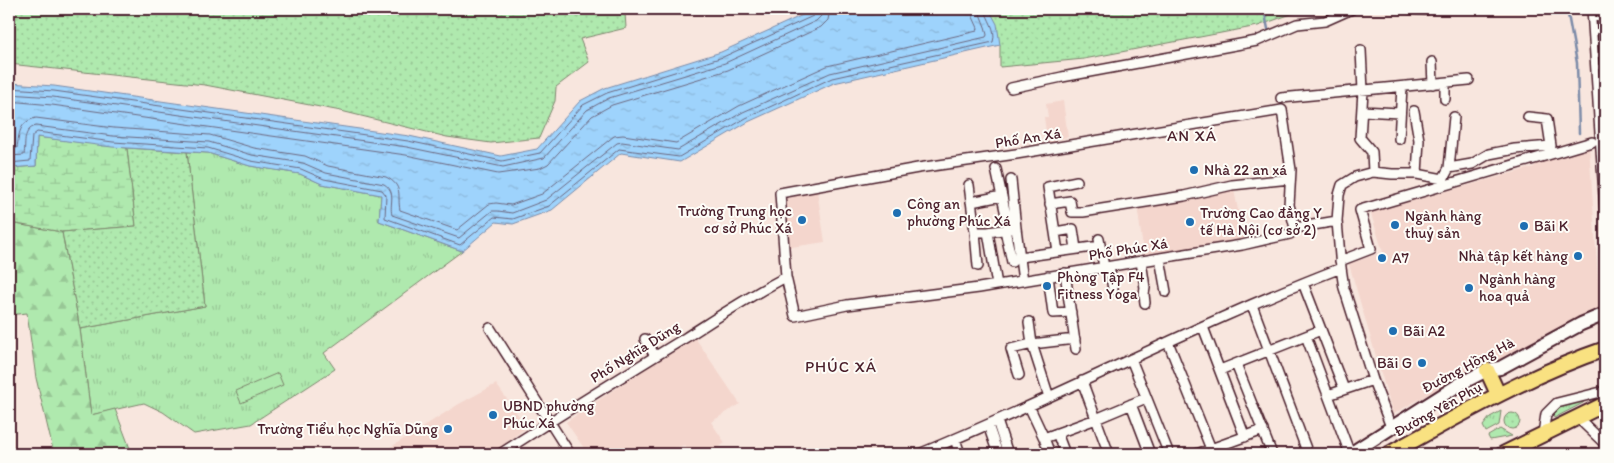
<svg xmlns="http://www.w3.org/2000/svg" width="1614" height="463" viewBox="0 0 1614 463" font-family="Itim,sans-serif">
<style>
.built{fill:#f4d6cd}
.grass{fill:url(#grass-tufts);stroke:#7c846c}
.forest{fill:url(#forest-firs);stroke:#7c846c}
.wetland{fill:url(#wetland-marsh);stroke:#7c846c}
.garden{fill:url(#garden-dots);stroke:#7c846c}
.pitch{fill:#afe9ae;stroke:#7c846c}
.water{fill:url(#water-ripples);stroke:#7c8ba8}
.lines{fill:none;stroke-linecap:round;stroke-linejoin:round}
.shore{stroke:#6c677f;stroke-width:1}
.stream{stroke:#7c8ba8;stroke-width:2.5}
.street-casing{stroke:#4a1f2b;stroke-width:12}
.secondary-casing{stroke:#4a1f2b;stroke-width:16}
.primary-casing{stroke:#4a1f2b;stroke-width:18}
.street{stroke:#fdfcf7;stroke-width:9}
.secondary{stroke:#fdfcf7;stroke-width:12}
.primary{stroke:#f9e181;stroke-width:14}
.rail{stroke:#4a1f2b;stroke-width:2.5;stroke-dasharray:8 4;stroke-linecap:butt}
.poi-dot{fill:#1f6fb2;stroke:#fdfcf7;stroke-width:2}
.labels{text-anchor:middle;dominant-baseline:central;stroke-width:4;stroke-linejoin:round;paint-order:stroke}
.street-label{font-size:15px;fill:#4a1f2b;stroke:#fdfcf7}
.poi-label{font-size:15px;fill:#4a1f2b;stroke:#fdfcf7;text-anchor:start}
.neighbourhood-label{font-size:16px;letter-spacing:1px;fill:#4a1f2b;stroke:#fdfcf7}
</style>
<defs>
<pattern id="grass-tufts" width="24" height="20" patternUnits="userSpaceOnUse" patternTransform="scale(1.25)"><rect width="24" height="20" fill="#afe9ae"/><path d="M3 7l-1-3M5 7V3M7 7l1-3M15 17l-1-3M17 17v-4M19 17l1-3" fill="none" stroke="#98c796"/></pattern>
<pattern id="forest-firs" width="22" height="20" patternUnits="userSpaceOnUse" patternTransform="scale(1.25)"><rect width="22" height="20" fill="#afe9ae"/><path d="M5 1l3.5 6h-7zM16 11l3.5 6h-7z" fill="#98c796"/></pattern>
<pattern id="wetland-marsh" width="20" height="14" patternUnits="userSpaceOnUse" patternTransform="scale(1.25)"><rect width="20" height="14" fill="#afe9ae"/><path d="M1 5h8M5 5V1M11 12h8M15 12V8" fill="none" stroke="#98c796"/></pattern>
<pattern id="garden-dots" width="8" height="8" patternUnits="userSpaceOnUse" patternTransform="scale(1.25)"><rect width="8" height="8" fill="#afe9ae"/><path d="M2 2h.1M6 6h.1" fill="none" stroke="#98c796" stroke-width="1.8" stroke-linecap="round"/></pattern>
<pattern id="water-ripples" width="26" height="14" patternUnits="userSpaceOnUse" patternTransform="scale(1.25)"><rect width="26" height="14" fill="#9ed3fc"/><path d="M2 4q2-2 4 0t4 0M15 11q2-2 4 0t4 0" fill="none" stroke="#8ab5d8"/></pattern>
</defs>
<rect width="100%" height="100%" fill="#f8e6de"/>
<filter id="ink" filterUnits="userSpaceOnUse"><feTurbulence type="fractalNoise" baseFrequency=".02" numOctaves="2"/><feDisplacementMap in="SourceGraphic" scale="10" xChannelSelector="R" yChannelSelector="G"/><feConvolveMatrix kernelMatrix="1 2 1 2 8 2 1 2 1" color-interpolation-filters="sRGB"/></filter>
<g filter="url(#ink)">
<!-- built -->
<path class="built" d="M1063,101l5,36 -11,2v7l-9,1 -4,-30h4l-2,-13z
M1589,145l11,165 -52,23 -57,33 -2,-5 -5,2 -91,51 -44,-150 34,-12 -12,-38 1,-2 162,-45 1,-2 13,-5v-1z
M1234,190l10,49 -100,17 -7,-51z
M817,191l8,51 -40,6 -3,-50z
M694,336l46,68 -29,18 14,21 -17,11h-17l-6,-9 -10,3 -9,6h-78l-22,-32z
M496,384l31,43 -36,27h-111l79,-50z"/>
<!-- grass -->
<path class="grass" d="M187,152l21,1 42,13 50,8 22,10 59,11 -2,26 83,30 -138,102 11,16 -84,55 -57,10 -31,-22 -19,-9 -53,12 -11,-86 125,-23z
M1585,400l-2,3 -29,15 -1,-2c4,-12 20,-13 32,-16z
M1501,411l-2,14 -13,7 -3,-6 7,-9z
M1500,429l12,7 -22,4 -2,-4z"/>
<!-- forest -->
<path class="forest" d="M16,224l46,8 18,97 11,86 24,-6 16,42 -9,3h-68l-18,-76 -9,-65 -18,2v-89z"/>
<!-- wetland -->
<path class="wetland" d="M37,137l90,11 9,78 -74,6 -46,-8 -7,2v-10l1,-1 -1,-47 27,-2z"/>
<!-- garden -->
<path class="garden" d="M9,9h647l-31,4 1,15 -46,11 9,23 -33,25 -1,14 -16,37 -48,5 -44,-6 -106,-26 -136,-26 -196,-21z
M989,9h316l-47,17 -174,33 -84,8v-22z
M127,148l60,4 18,154 -125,23 -18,-97 74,-6z
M1504 421a8 8 0 1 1 16 0a8 8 0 1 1-16 0Z"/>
<!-- pitch -->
<path class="pitch" d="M278,373l5,12 -42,18 -5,-12z"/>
<!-- water -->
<path class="water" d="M816,9h173l8,15 3,21 -166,38 -86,39 -68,40 -59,-9 -69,57 -39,14 -17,-2 -34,29 -83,-30 2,-26 -59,-11 -22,-10 -50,-8 -42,-13 -96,-6 -75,-10 -1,29 -27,2v-85l45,3 355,50 92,20 36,-7 43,-48 25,-13 116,-36z"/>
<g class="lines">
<!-- shore -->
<path class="shore" d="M9,88l45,3 354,50 94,20 38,-8 43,-48 24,-12 116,-36 90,-41 3,-3 1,-4
M9,94l44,3 354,50 96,20 41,-9 43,-48 22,-12 116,-35 91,-42 5,-5 2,-7
M9,101l43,4 354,50 92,19 42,-6 8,-4 44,-48 20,-11 116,-35 93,-43 7,-7 2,-11
M9,149l8,-1c2,-14 2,-26 19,-30l78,10 96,7 44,13 51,8 23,10 58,11c18,9 11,19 14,33l57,20 32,-26 7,-1 15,2 31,-11 72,-58 9,-1 53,8 63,-37 88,-40 150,-35 1,-3 -5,-11 -1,-8
M9,156l15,-1c2,-12 -2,-25 12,-29l77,10 96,6 43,13 51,8 23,10 58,11c13,8 5,19 8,31l67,23 33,-27h6l14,2 34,-13 71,-57 5,-1 56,8 65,-38 87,-39 156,-36 1,-2c-1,-10 -7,-17 -8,-26
M9,163l21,-2 2,-25 5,-4 76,10 95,6 43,13 50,8 23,10 58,11 4,5 -1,23 75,27 34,-28 19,2 36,-13 70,-57 60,8 67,-39 86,-40 161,-36c4,-13 -6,-22 -8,-33"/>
<!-- stream -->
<path class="stream" d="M1264,9l4,20
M1567,9l10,54 2,70"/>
<defs>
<path id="street" d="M1411,9l14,1
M1592,9l13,202
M1601,9l4,70
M1361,50l2,41 -3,47 12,14 1,20
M1432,62l1,22
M1011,88l51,-11 195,-36 40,-17 28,-3 27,-12
M1281,98l188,-18
M1445,99v-16
M1362,111l37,2
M1414,111l5,29 -2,34
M1399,139l3,-52
M1449,168l5,-51
M996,169l13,60
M1011,180l5,48
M969,185l6,47
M971,202l31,-6
M1050,204l20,-3 2,11h11l101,-16 48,-11 58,-6
M1337,221l2,-26 3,-10 13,-8 18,-5 19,2h25l26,5 6,-11 23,-4 17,-10 26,-5 36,-3 -4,-27 -19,-2
M1295,228l-6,-23 2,-35 -9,-60 -266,44 -98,14 -138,25 6,84 9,39 52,-11 132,-17 181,-30 82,-13 48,-11 5,-6 42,-7 4,47 3,20 29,92 18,47
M1005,230l7,32
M988,232l9,53
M1055,232l18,-3 3,20
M1099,239l5,28
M1058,252l-10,-65 29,-6
M1020,257l80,-11
M1160,258l6,34
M1141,261l4,27 -1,6 1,9
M1340,261l31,-12 -11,-39 232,-68
M978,266l-3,-34h13l28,-4 7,53
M1109,267l4,22
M1065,273l11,76
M1048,276l5,37 18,-1
M1303,283l41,106
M1252,305l56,149
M1029,322l3,22 17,53
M1203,327l42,110
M490,328l80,126
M1306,336l44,118
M645,339l10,17
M1168,342l45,112
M1131,359l38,95
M1236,364l36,90
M1220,370l101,-40
M1019,375l-8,-26 21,-5 43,-5
M1082,381l27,73
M1328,395l45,-15
M1131,404l19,50
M1029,406l15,32 6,16
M1577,417l28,27
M997,421l11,33
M988,425l10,29
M1057,433l8,21
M1543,434l3,-20 11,-11 48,-12
M1044,438l52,-19 50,-21
M955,439l5,15
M500,454c61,-40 123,-78 185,-116 33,-21 66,-43 101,-61
M919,454c142,-58 278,-131 422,-186
M1197,454l66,-24"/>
<path id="secondary" d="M1350,454l110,-70 27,-14 13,-2 81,-44 24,-10"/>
<path id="primary" d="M1487,370l11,24
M1389,454c70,-39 140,-79 216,-105
M1503,454l102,-50"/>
</defs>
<!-- street casing -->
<use href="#street" class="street-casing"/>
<!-- secondary casing -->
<use href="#secondary" class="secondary-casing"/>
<!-- primary casing -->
<use href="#primary" class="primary-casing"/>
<!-- street -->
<use href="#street" class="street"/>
<!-- secondary -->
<use href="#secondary" class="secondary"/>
<!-- primary -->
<use href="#primary" class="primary"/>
<!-- rail -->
<path class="rail" d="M1596,9l9,139"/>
</g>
</g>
<!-- markers -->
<g class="poi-dot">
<circle cx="1194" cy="170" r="5"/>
<circle cx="897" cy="213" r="5"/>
<circle cx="802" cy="220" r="5"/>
<circle cx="1190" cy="222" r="5"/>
<circle cx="1395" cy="225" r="5"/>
<circle cx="1524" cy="226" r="5"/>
<circle cx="1578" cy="256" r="5"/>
<circle cx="1382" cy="258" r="5"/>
<circle cx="1047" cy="286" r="5"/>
<circle cx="1469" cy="288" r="5"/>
<circle cx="1393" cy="331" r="5"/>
<circle cx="1422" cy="363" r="5"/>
<circle cx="493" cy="415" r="5"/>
<circle cx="448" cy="429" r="5"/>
</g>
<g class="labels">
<!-- street labels -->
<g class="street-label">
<text transform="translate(1028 138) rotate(-9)">Phố An Xá</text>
<text transform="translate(1128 249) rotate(-9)">Phố Phúc Xá</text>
<text transform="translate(635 352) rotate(-32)">Phố Nghĩa Dũng</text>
<text transform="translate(1468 365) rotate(-28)">Đường Hồng Hà</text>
<text transform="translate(1438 409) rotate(-29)">Đường Yên Phụ</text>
</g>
<!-- poi labels -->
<g class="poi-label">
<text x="1204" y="170">Nhà 22 an xá</text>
<text x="907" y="204">Công an<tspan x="907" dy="17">phường Phúc Xá</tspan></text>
<text x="792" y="211" text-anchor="end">Trường Trung học<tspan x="792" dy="17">cơ sở Phúc Xá</tspan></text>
<text x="1200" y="213">Trường Cao đẳng Y<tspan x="1200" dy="17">tế Hà Nội (cơ sở 2)</tspan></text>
<text x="1405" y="216">Ngành hàng<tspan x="1405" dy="17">thuỷ sản</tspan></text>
<text x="1534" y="226">Bãi K</text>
<text x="1568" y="256" text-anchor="end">Nhà tập kết hàng</text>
<text x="1392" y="258">A7</text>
<text x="1057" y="277">Phòng Tập F4<tspan x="1057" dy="17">Fitness Yoga</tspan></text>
<text x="1479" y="279">Ngành hàng<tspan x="1479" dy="17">hoa quả</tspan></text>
<text x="1403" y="331">Bãi A2</text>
<text x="1412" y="363" text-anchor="end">Bãi G</text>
<text x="503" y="406">UBND phường<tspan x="503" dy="17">Phúc Xá</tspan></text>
<text x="438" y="429" text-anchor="end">Trường Tiểu học Nghĩa Dũng</text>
</g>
<!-- neighbourhood labels -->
<g class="neighbourhood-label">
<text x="1192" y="135">AN XÁ</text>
<text x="841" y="366">PHÚC XÁ</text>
</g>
</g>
<!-- margin -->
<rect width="1614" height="463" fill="none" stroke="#fdfcf7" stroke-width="30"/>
<rect x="15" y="15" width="1584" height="433" fill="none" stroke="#4a1f2b" stroke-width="2" filter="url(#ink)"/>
</svg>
